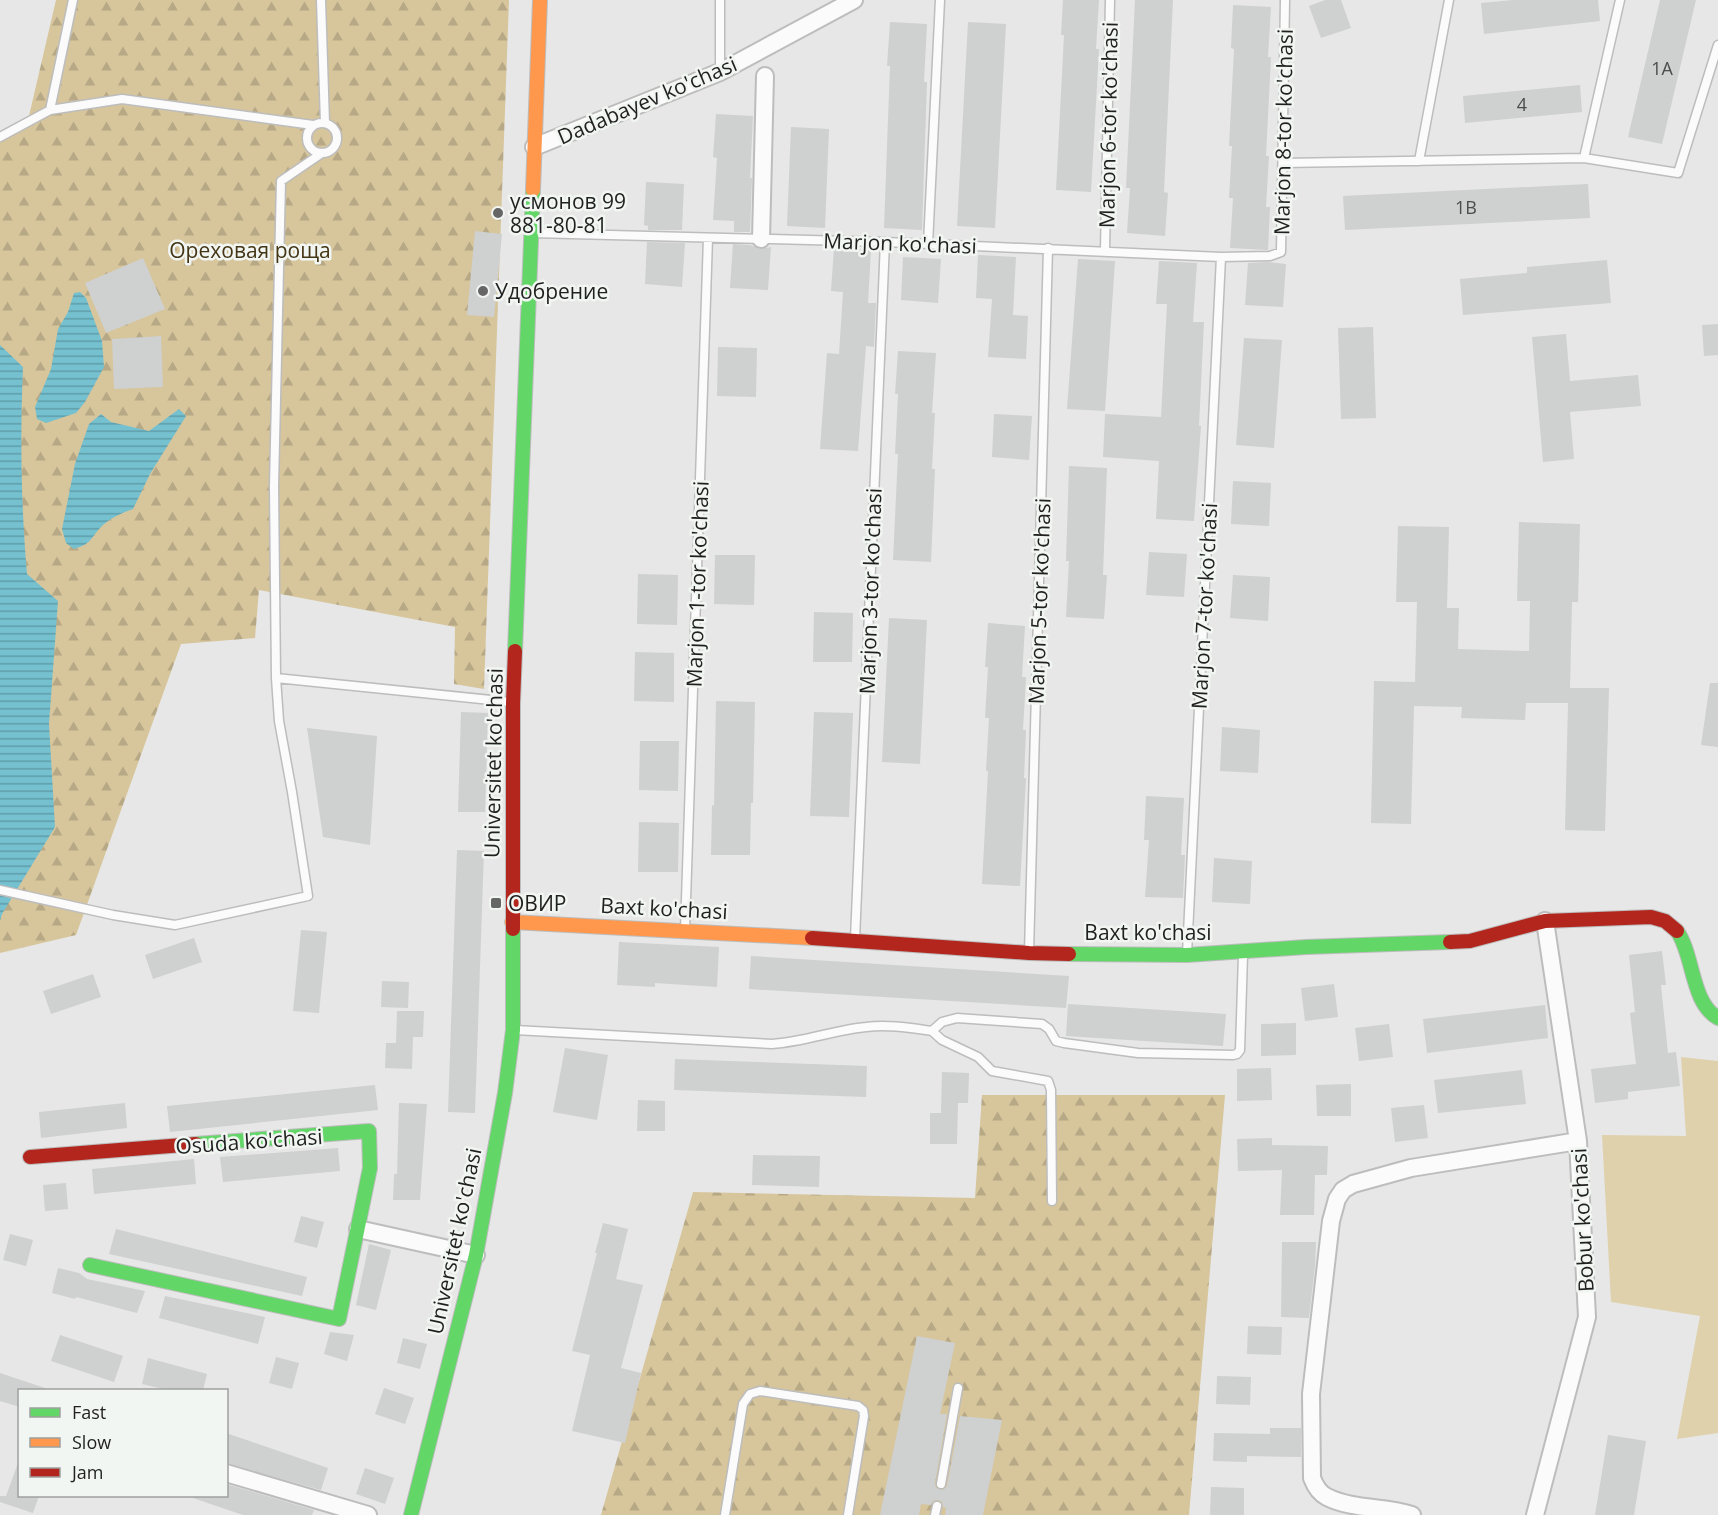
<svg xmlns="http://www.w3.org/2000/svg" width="1718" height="1515" viewBox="0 0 1718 1515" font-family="'Open Sans',sans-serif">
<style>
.green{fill:#e0d1ad}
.forest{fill:url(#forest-firs)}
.water{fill:url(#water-rules)}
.building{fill:#cfd0d0}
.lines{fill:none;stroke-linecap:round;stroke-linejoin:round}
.lane-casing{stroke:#bcbdbc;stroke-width:11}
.street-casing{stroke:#bcbdbc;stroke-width:20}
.fast-casing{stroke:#bcbdbc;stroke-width:16}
.slow-casing{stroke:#bcbdbc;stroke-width:16}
.jam-casing{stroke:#bcbdbc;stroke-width:16}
.lane{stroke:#fbfbfb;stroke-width:8}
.street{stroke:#fbfbfb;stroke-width:16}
.fast{stroke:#63d668;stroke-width:14}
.slow{stroke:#ff974d;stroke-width:14}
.jam{stroke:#b3261e;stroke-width:14}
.poi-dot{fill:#656665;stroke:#f2f6f3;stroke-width:2}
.labels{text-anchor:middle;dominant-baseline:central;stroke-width:5;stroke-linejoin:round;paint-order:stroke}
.number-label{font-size:18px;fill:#4b4c4b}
.street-label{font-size:21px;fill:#1f201f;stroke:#f2f6f3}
.poi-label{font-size:21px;fill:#1f201f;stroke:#f2f6f3;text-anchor:start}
.park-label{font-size:21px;fill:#443515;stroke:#f2f6f3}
</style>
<defs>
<pattern id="forest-firs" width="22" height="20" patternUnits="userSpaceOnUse" patternTransform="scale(1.5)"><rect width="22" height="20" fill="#d7c59c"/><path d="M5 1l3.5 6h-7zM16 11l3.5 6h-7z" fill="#b8a986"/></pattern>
<pattern id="water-rules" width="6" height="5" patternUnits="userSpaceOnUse" patternTransform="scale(1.5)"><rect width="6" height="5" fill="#75c1d0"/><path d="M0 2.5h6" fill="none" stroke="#5f9ca8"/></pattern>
</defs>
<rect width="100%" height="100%" fill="#e6e7e6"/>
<!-- green -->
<path class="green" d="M1681,1057l37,4v372l-41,6 23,-123 -89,-14 -9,-167 84,1z"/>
<!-- forest -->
<path class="forest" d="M56,0h453l-25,689 -30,-5 1,-57 -196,-37 -4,48 -74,6 -105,291 -76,18v-820l29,-17z
M982,1095h243l-36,420h-588l92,-323 282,6z"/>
<!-- water -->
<path class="water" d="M80,292l6,6 16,43 2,26 -19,35 -9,11 -30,10 -9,-4 -2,-12 16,-38 7,-40 10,-17 6,-19z
M0,345l23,22c-3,69 -2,137 4,207l31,27 -9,123 6,103 -53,87 -2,7z
M179,409l7,7 -36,58 -17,35c-11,4 -21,8 -30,16 -13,12 -9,18 -29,24l-8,-6 -4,-14 13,-65 14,-40 12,-10 10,8 38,9z"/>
<!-- building -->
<path class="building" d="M1063,0h36l-3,49h3l-8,143 -35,-2 8,-155h-3z
M1135,0h38l-9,192 4,1 -3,43 -38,-3 3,-45h-4z
M1325,0h16l10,28 -30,10 -12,-32z
M1513,0h85l2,21 -116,13 -3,-31z
M1660,0h36l-34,144 -34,-7z
M1233,5l38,2 -3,50h3l-5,99h3l-3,51h4l-2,43 -38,-2 3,-50h-4l3,-52h-3l5,-97 -3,-1z
M890,22l37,2 -3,58h3l-5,148 -38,-2 6,-162h-3z
M968,22l38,2 -11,204 -38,-2z
M1580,85l2,27 -117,11 -2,-27z
M716,114l37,2 -3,62h2l-2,54h-16v-11l-21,-1 4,-62 -4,-1z
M791,127l38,2 -4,99 -38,-2z
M646,182l38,2 -2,46h-34v-4l-4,-1z
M1588,184l2,34 -245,12 -2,-34z
M475,231l27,3 -8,83 -27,-2z
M647,242l38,1 -3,44 -37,-3z
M733,244l17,1 10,4 11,-2 -3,43 -38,-2z
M834,248l37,2 -3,53h8l-2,44 -8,-1 -8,105 -38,-2 7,-96 12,1 4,-62 -12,-1z
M978,255l38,2 -3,58 15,1 -2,43 -38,-2 4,-58 -16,-1z
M903,257l38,2 -3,44 -37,-3z
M143,258l22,51 -59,24 -21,-50z
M1078,259l37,2 -10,150 -38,-2z
M1607,260l4,43 -148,12 -3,-36 67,-6v-6z
M1159,261l38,2 -4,59h11l-5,104h2l-7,95 -38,-2 3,-58 -56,-4 2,-43 56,3 6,-113h-11z
M1267,262l19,2 -3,43 -38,-2 3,-42z
M1718,324v31l-14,1 -2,-31z
M1373,327l3,91 -35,1 -3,-91z
M1566,334l4,47 68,-6 3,31 -71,6 4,47 -31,3 -11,-125z
M161,336l2,51 -49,2 -2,-50z
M1244,338l38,2 -8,108 -38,-3z
M718,347l39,1 -1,49 -39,-1z
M898,351l38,2 -4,60h3l-3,56h3l-4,93 -38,-2 5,-106h-3l3,-60h-3z
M994,414l38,2 -3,44 -37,-3z
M1069,466l38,2 -4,107h4l-3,44 -38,-2 3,-56h-3z
M1233,481l38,2 -2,43 -38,-2z
M1519,522l61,2 -2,78h-6l-2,86h39l-4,143 -40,-1 3,-127h-42l-1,17 -64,-2 1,-11 -48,-1 -3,118 -40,-1 3,-142 41,1 2,-80h-21l2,-76 51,1 -2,81h12l-1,41 71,2 1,-50h-13z
M1149,552l38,2 -3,43 -38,-2z
M715,555h40l-1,50 -40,-1z
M638,574l40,1 -1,50 -40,-1z
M1233,575l37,2 -2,44 -38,-3z
M814,612l39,1 -1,49h-39z
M889,618l38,2 -7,144 -38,-2z
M988,623l37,3 -3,51h4l-3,53h3l-2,48h2l-6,108 -38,-2 6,-113h-2l3,-53h-4l3,-51h-3z
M635,652l39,1v49l-40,-1z
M1710,683h8v64l-17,-2z
M716,701l39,1 -2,101h-2l-1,52h-39l1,-50 2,1z
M461,712l27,1 -3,99h-27z
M814,712l39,1 -4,104 -39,-1z
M1222,727l38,3 -2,43 -38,-2z
M307,728l70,8 -7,109 -47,-8z
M640,741h39l-1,50 -39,-1z
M1146,796l38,2 -3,57h4l-2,43 -38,-1 4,-57h-5z
M639,822l40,1 -1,49h-40z
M457,850l27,1 -9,262 -27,-1z
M1214,858l38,3 -2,43 -38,-2z
M301,930l26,2 -8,81 -26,-2z
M194,938l8,24 -49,17 -8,-24z
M619,942l100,5 -2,40 -62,-4v4l-38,-2z
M1662,951l4,34h-5l7,68 8,-1 4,34 -52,6v7l-33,4 -4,-34 45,-5 -6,-51 5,-1 -6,-57z
M751,956l318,20 -3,32 -317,-19z
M93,974l8,23 -50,17 -8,-23z
M382,981l27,1 -1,26 -27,-1z
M1334,984l4,33 -33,4 -4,-33z
M1068,1004l158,10 -3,32 -157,-10z
M1545,1005l3,33 -121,15 -4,-34z
M397,1011h27l-1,26h-10l-1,32 -27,-1 1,-25h10z
M1296,1023v32l-35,1v-32z
M1389,1024l4,33 -34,4 -4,-33z
M565,1048l43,7 -11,65 -44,-8z
M675,1059l192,7 -1,31 -192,-7z
M1271,1068l1,32 -35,1v-32z
M1522,1070l4,34 -88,9 -4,-33z
M942,1072l27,1 -1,30h-10l-1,41h-27v-31h11z
M1351,1084v32h-34l-1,-31z
M375,1085l3,25 -208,22 -3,-26z
M638,1100l27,1v30h-28z
M125,1103l2,25 -86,10 -2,-26z
M399,1103l28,1 -7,96h-27l1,-26h3z
M1424,1105l4,33 -33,4 -4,-34z
M1272,1138v7l56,1 -1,29h-12l-1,40h-34l2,-45 -44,1 -1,-32z
M338,1148l2,23 -117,11 -3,-25z
M753,1155l67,1 -1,31 -67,-2z
M194,1159l2,25 -102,10 -2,-25z
M66,1183l2,26 -23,2 -2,-26z
M301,1216l23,6 -7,26 -23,-6z
M603,1223l25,6 -12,50 27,6 -22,83 20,5 -16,70 -53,-12 18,-76 -18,-4 25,-98h-2z
M116,1229l191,48 -5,19 -193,-42z
M10,1234l23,6 -7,26 -23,-6z
M1282,1242h34l-1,24 -6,52 -28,-1z
M369,1244l22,6 -15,60 -20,-5z
M58,1268l21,5 8,6 58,12 -8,22 -61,-16 -1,2 -23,-6z
M165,1296l100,21 -7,27 -99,-26z
M1248,1326l34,1 -1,28 -34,-1z
M330,1332l24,3 -7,26 -23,-7z
M60,1335l63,21 -9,26 -63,-21z
M917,1336l38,7 -15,71h7l-12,69 1,5 7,2 4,-4 13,-70 42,4 -19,95h-38l1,-7 -3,-1 -1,-5 -4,-2 -5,1 -2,4 -10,-1 -2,11h-39z
M403,1338l24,6 -7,25 -23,-6z
M276,1357l23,6 -7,26 -23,-6z
M148,1358l59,16 -4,16h-36l-25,-6z
M0,1373l45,15v2h-25v17l-20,-6z
M1217,1376l34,1 -1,28 -34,-1z
M384,1388l30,10 -9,26 -30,-10z
M1270,1428h31v29l-54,-1v6l-34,-1 1,-28 56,1z
M226,1433l102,35 -7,22 -95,-27z
M1608,1435l38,6 -12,74h-39z
M18,1463h2v33h19l-6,17 -33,-11v-6h6z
M365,1468l29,10 -9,26 -29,-10z
M226,1484l88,26 -2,5h-69l-50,-17v-2h33z
M1211,1487l33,1v27h-34z"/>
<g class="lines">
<defs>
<path id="lane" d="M321,0l4,123
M720,0v72
M50,110l23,-110
M307 138a15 15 0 1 1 30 0a15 15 0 1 1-30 0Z
M0,137l50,-27 72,-11 191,26
M1584,158l36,-158
M1419,161l30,-161
M1283,163l301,-5 94,15 40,-128
M533,233l352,9 336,15 49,-1 11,-4 4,-252
M928,244l12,-244
M1105,250l5,-250
M276,678l235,24
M0,890l113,25 62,10 133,-29 -16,-104 -13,-71 -3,-43 -2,-192 7,-305 41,-28
M685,930l23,-692
M855,939l30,-697
M1029,952l19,-704
M1187,954l34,-697
M515,1030l257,14c33,-2 62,-14 94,-17 22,-3 45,1 66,4l10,-9 15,-4 85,6 7,5 7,12 8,2 74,10 95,2 4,-1 3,-4 3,-95
M932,1031l10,9 36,17 14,14 56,10 3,9 1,111
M941,1484l17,-96
M725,1515l18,-111 7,-10 10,-3 98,15 5,4 1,6 -16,99
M935,1515l2,-9"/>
<path id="street" d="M534,147l186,-75 134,-72
M761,239l4,-163
M358,1229l118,26
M226,1473l142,42
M1412,1515c-27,-9 -59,-5 -85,-18 -8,-4 -12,-11 -15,-19l-1,-84 20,-173 6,-22 6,-9 10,-6 58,-16 167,-27
M1535,1515l52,-198 -9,-176 -33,-220"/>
<path id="fast" d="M515,651l18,-461
M1677,931c17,24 14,72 41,87
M1069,954l118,1 119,-8 144,-5
M90,1265l249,54 31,-151 -1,-37 -173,13
M411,1515l65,-260 29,-162 8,-63v-101"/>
<path id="slow" d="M533,190l7,-190
M512,922l300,16"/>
<path id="jam" d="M513,929v-226l2,-52
M812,938l217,15 40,1
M1450,942l20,-1 75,-20 106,-4 14,4 12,10
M30,1157l166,-13"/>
</defs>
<!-- lane casing -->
<use href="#lane" class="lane-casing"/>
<!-- street casing -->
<use href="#street" class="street-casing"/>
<!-- fast casing -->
<use href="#fast" class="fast-casing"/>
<!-- slow casing -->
<use href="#slow" class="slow-casing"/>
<!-- jam casing -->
<use href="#jam" class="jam-casing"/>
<!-- lane -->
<use href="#lane" class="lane"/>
<!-- street -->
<use href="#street" class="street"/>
<!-- fast -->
<use href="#fast" class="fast"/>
<!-- slow -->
<use href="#slow" class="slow"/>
<!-- jam -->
<use href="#jam" class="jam"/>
</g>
<!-- markers -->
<g class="poi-dot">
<circle cx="498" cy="213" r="6"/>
<circle cx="483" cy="291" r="6"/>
<rect x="490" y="897" width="12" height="12" rx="3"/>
</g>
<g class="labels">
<!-- number labels -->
<g class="number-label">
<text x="1662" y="68">1А</text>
<text x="1522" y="104">4</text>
<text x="1466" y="207">1B</text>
</g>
<!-- street labels -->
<g class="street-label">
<text transform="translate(647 100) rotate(-23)">Dadabayev ko'chasi</text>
<text transform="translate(1108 125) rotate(-89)">Marjon 6-tor ko'chasi</text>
<text transform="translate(1283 132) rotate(-89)">Marjon 8-tor ko'chasi</text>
<text transform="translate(900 243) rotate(2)">Marjon ko'chasi</text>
<text transform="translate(697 584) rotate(-88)">Marjon 1-tor ko'chasi</text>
<text transform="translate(870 591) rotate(-88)">Marjon 3-tor ko'chasi</text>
<text transform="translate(1039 601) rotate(-88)">Marjon 5-tor ko'chasi</text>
<text transform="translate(1204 606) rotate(-87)">Marjon 7-tor ko'chasi</text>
<text transform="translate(493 763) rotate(-89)">Universitet ko'chasi</text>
<text transform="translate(664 908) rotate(3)">Baxt ko'chasi</text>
<text x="1148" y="932">Baxt ko'chasi</text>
<text transform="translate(249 1141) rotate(-4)">Osuda ko'chasi</text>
<text transform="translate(1582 1220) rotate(-93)">Bobur ko'chasi</text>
<text transform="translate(454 1241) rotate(-78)">Universitet ko'chasi</text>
</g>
<!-- poi labels -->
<g class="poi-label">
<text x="510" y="201">усмонов 99<tspan x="510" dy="24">881-80-81</tspan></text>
<text x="495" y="291">Удобрение</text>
<text x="508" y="903">ОВИР</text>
</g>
<!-- park labels -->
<g class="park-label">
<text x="250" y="250">Ореховая роща</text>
</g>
</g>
<!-- legend -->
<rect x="18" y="1389" width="210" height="108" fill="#f2f6f3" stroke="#9ea09e" stroke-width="1.5"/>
<rect x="30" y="1408" width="30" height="9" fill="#63d668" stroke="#9ea09e" stroke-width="1.5"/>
<text x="72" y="1419" font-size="18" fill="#1f201f">Fast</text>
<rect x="30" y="1438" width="30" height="9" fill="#ff974d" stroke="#9ea09e" stroke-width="1.5"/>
<text x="72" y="1449" font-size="18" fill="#1f201f">Slow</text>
<rect x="30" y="1468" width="30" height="9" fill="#b3261e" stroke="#9ea09e" stroke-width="1.5"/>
<text x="72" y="1479" font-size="18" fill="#1f201f">Jam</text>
</svg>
